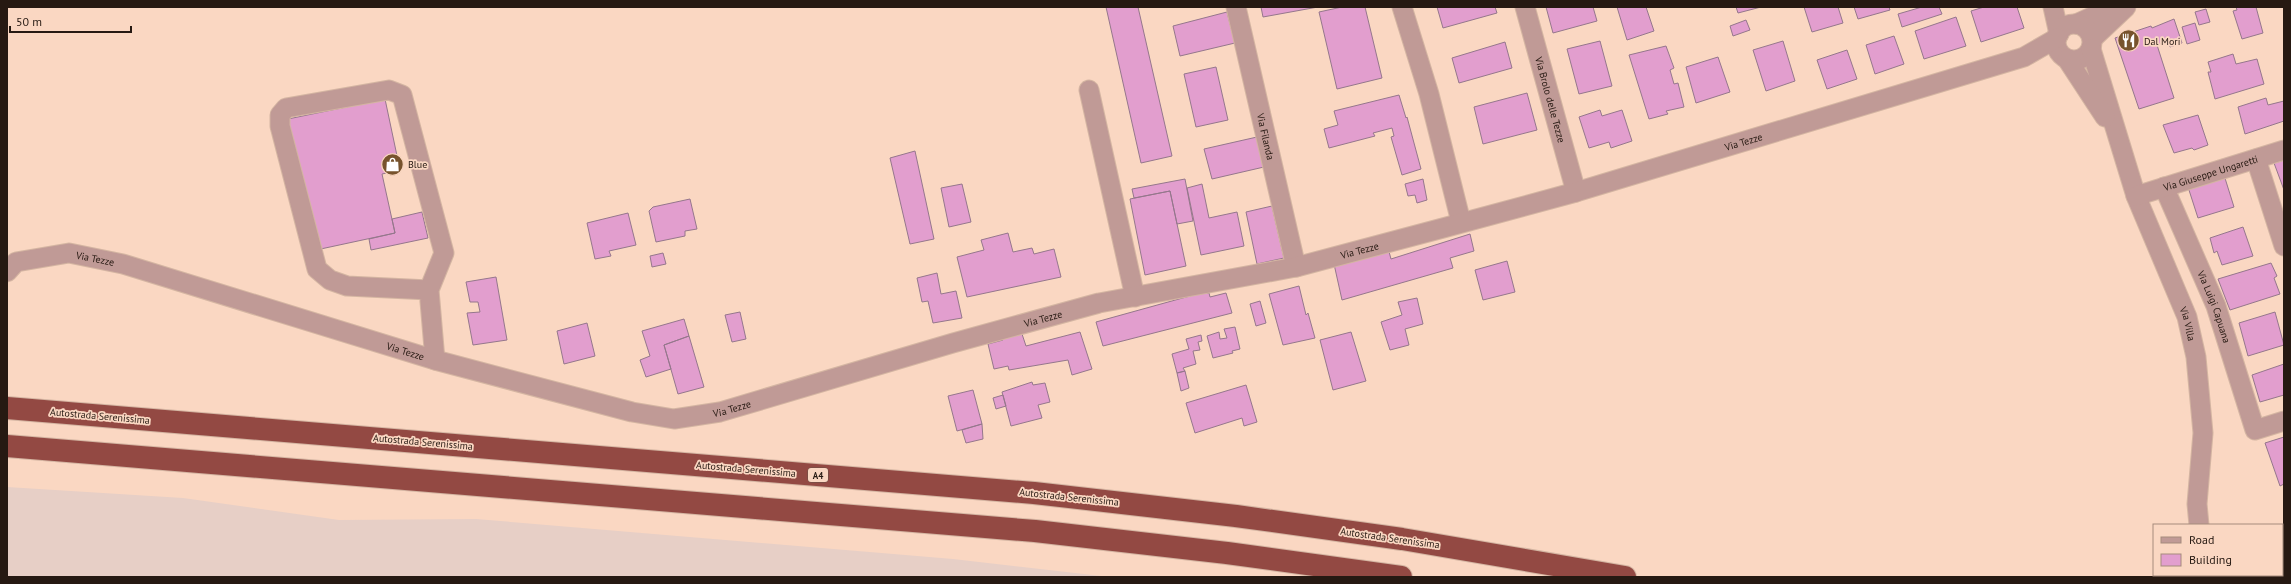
<svg xmlns="http://www.w3.org/2000/svg" width="2291" height="584" viewBox="0 0 2291 584" font-family="'PT Sans',sans-serif">
<style>
.industrial{fill:#e7cfc6}
.building{fill:#e29ece;stroke:#95778c}
.lines{fill:none;stroke-linecap:round;stroke-linejoin:round}
.minor-casing{stroke:#d4b5a2;stroke-width:21}
.highway-casing{stroke:#d4b5a2;stroke-width:24}
.minor{stroke:#c09a96;stroke-width:19}
.highway{stroke:#934943;stroke-width:22}
.labels{text-anchor:middle;dominant-baseline:central;stroke-width:3.5;stroke-linejoin:round;paint-order:stroke}
.shield{fill:#fad7c2;stroke:#665247;stroke-width:1}
.shield-label{font-size:9px;font-weight:bold;fill:#261912}
.poi-label{font-size:10px;fill:#261912;stroke:#fad7c2;text-anchor:start}
.street-label{font-size:10px;fill:#261912;stroke:#fad7c2}
</style>
<rect width="100%" height="100%" fill="#fad7c2"/>
<!-- industrial -->
<path class="industrial" d="M7,487l176,11 156,22 137,-1 477,40 157,18h-1103z"/>
<!-- building -->
<path class="building" d="M1106,7h32l34,149 -31,7z
M1261,7h57l-55,10z
M1342,7h23l17,71 -45,11 -18,-77z
M1437,7h58l2,6 -54,15z
M1546,7h47l4,14 -44,12z
M1617,7h29l8,24 -27,9z
M1736,7h25l-23,6z
M1804,7h34l5,16 -31,9z
M1854,7h35l1,3 -32,9z
M1922,7h17l3,7 -40,13 -4,-13z
M1984,7h33l7,21 -43,14 -10,-31z
M2236,7h20l7,26 -21,6 -9,-28 4,-1z
M2206,9l4,13 -11,3 -4,-13z
M1227,12l8,31 -55,13 -7,-30z
M1956,17l10,29 -42,13 -9,-28z
M2174,19l8,24 -12,4 -2,-6 -11,4 17,53 -35,11 -24,-71 36,-12 1,2z
M1746,20l4,10 -17,6 -3,-10z
M2195,23l5,17 -13,4 -5,-17z
M1894,36l10,28 -29,10 -9,-29z
M1600,41l12,45 -33,8 -12,-45z
M1783,41l12,40 -29,10 -13,-41z
M1505,42l7,26 -53,15 -7,-25z
M1666,46l8,22 -4,2 4,14 4,-1 6,24 -18,4 2,3 -19,5 -20,-64z
M1847,50l10,29 -30,10 -10,-29z
M2233,54l3,10 21,-5 7,25 -49,15 -7,-27h3l-3,-10z
M1718,57l12,35 -34,11 -10,-36z
M1216,67l12,53 -32,7 -12,-53z
M1527,93l10,37 -54,14 -9,-37z
M1399,95l7,23 1,-1 14,52 -19,6 -11,-38 3,-1 -2,-8 -19,5 2,3 -46,12 -5,-19 14,-4 -4,-14z
M2266,98l2,7 16,-4v20l-39,13 -7,-27z
M385,99l15,71 -18,4 13,59 -79,17 -28,-131z
M1600,110l2,6 20,-6 10,31 -21,7 -2,-6 -20,6 -10,-31z
M2198,115l10,30 -14,5 -2,-2 -18,5 -11,-28z
M1257,137l7,30 -52,12 -8,-30z
M915,151l19,88 -24,5 -20,-86z
M2284,160v30l-10,-27z
M2224,175l10,32 -36,11 -10,-31z
M1185,179l8,42 -16,3 -7,-33 -36,7 -2,-9z
M1423,179l4,21 -10,3 -2,-8 -7,1 -3,-12z
M962,184l9,38 -22,5 -8,-39z
M1202,184l7,34 28,-6 7,34 -43,9 -14,-67z
M1170,191l16,75 -41,9 -15,-76z
M690,199l7,30 -12,2v5l-29,6 -7,-31 4,-4z
M1272,206l12,52 -27,6 -11,-52z
M422,212l6,26 -57,12 -2,-11 26,-6 -3,-14z
M628,213l8,32 -27,6 2,5 -16,3 -8,-36z
M2243,227l10,29 -31,9 -5,-14 -3,2 -4,-15z
M1008,233l5,19 19,-4 2,6 20,-5 7,28 -94,20 -10,-40 27,-7 -3,-10z
M1470,234l4,17 -24,7 3,10 -111,32 -8,-36 54,-16 3,11z
M663,253l3,11 -14,3 -2,-11z
M1507,261l8,31 -32,8 -8,-30z
M2271,263l6,13 -3,2 6,16 -50,16 -12,-31z
M937,273l4,21 15,-3 6,27 -29,5 -5,-22 -6,1 -5,-24z
M496,277l11,63 -34,5 -6,-32 13,-1 -2,-10h-8l-4,-20z
M1299,286l7,29 2,-2 7,25 -32,7 -14,-51z
M1209,293l1,4 16,-4 6,20 -129,33 -7,-24 101,-28z
M1417,298l6,26 -18,5 4,16 -19,5 -9,-28 21,-7 -4,-13z
M1260,301l6,22 -10,3 -6,-22z
M740,312l6,27 -14,3 -7,-27z
M2275,312l9,33 -36,11 -9,-33z
M684,319l5,17 -25,9 7,24 -25,8 -6,-17 10,-4 -8,-25z
M587,323l8,33 -31,8 -7,-33z
M1235,327l5,22 -8,2 1,2 -20,5 -6,-22 12,-4 1,7 7,-1 -3,-9z
M1080,332l12,37 -20,6 -4,-15 -59,10 -1,-4 -14,3 -6,-25 15,-4v-2l19,-4 4,12z
M1351,332l15,49 -33,9 -13,-50z
M1201,335l1,6 -4,1 2,8 -7,1 3,13 -13,4 2,3 -8,2 -5,-19 17,-5 -3,-10z
M689,336l15,51 -26,7 -14,-49z
M2284,364v31l-24,7 -8,-27z
M1185,371l4,17 -8,3 -4,-18z
M1032,382l1,3 12,-2 5,19 -12,3 4,13 -31,8 -9,-34z
M1246,385l11,37 -13,4 -2,-8 -47,15 -9,-30z
M973,390l9,34 -25,7 -9,-35z
M1003,395l3,11 -10,3 -3,-11z
M982,424l1,15 -17,4 -4,-13z
M2284,437v47l-4,2 -15,-43z"/>
<g class="lines">
<defs>
<g id="minor">
<path id="s1" d="M1236,7l60,260"/>
<path d="M1402,7l27,87 32,128"/>
<path id="s2" d="M1525,7l51,185"/>
<path d="M2053,7l6,27"/>
<path d="M2076,24l38,-17"/>
<circle cx="2074" cy="42" r="18"/>
<path d="M2092,39l34,-32"/>
<path id="s3" d="M2091,49l45,147 51,121 9,40 7,76 -6,71 2,21"/>
<path d="M2067,59l38,58"/>
<path d="M1089,90l46,207"/>
<path d="M2256,159l28,87"/>
<path id="s4" d="M2164,187l52,119 39,124 29,-9"/>
<path id="s5" d="M2136,196l148,-46"/>
<path id="s6" d="M7,272l9,-10 53,-9 54,11 312,96 197,52 42,7 46,-7 233,-69 146,-40 197,-36 147,-39 133,-36 448,-135 33,-19"/>
<path d="M429,290l-82,-4 -17,-6 -13,-11 -37,-143v-11l6,-7 103,-18 13,5 42,158 -15,37 6,70"/>
<path d="M2282,545h2"/>
<path d="M2185,577l1,-2"/>
</g>
<path id="highway" d="M7,408l1027,85 202,23 166,23 223,38
M7,446l1028,85 192,22 174,24"/>
</defs>
<!-- minor casing -->
<use href="#minor" class="minor-casing"/>
<!-- highway casing -->
<use href="#highway" class="highway-casing"/>
<!-- minor -->
<use href="#minor" class="minor"/>
<!-- highway -->
<use href="#highway" class="highway"/>
</g>
<!-- icons -->
<defs>
<symbol id="restaurant-disc" viewBox="-11 -11 22 22"><circle r="9.5" fill="#77532d" stroke="#fad7c2"/><path d="M-5-6h1v4h1v-4h1v4h1v-4h1v5L-1.5 .5V6h-2V.5L-5-1ZM5-6V6H3V1.5H1.5Q1.5-4 5-6Z" fill="#fff"/></symbol>
<symbol id="shop-disc" viewBox="-11 -11 22 22"><circle r="9.5" fill="#77532d" stroke="#fad7c2"/><path d="M-5-2.5h2.3a2.7 3.5 0 0 1 5.4 0H5L5.5 6h-11ZM-1.5-2.5h3a1.5 2.3 0 0 0-3 0Z" fill="#fff"/></symbol>
</defs>
<g fill-rule="evenodd">
<use href="#restaurant-disc" x="2116" y="28" width="25" height="25"/>
<use href="#shop-disc" x="380" y="152" width="25" height="25"/>
</g>
<g class="labels">
<!-- shield labels -->
<rect class="shield" x="808" y="468" width="20" height="14" rx="3"/>
<g class="shield-label">
<text x="818" y="475">A4</text>
</g>
<!-- poi labels -->
<g class="poi-label">
<text x="2144" y="41">Dal Mori</text>
<text x="408" y="164">Blue</text>
</g>
<!-- street labels -->
<g class="street-label">
<text stroke="none"><textPath href="#s2" startOffset="96">Via Brolo delle Tezze</textPath></text>
<text stroke="none"><textPath href="#s1" startOffset="133">Via Filanda</textPath></text>
<text stroke="none"><textPath href="#s6" startOffset="1801">Via Tezze</textPath></text>
<text stroke="none"><textPath href="#s5" startOffset="78">Via Giuseppe Ungaretti</textPath></text>
<text stroke="none"><textPath href="#s6" startOffset="1402">Via Tezze</textPath></text>
<text stroke="none"><textPath href="#s6" startOffset="94">Via Tezze</textPath></text>
<text stroke="none"><textPath href="#s4" startOffset="130">Via Luigi Capuana</textPath></text>
<text stroke="none"><textPath href="#s6" startOffset="1078">Via Tezze</textPath></text>
<text stroke="none"><textPath href="#s3" startOffset="292">Via Villa</textPath></text>
<text stroke="none"><textPath href="#s6" startOffset="418">Via Tezze</textPath></text>
<text stroke="none"><textPath href="#s6" startOffset="754">Via Tezze</textPath></text>
<text transform="translate(100 416) rotate(5)">Autostrada Serenissima</text>
<text transform="translate(423 442) rotate(5)">Autostrada Serenissima</text>
<text transform="translate(746 469) rotate(5)">Autostrada Serenissima</text>
<text transform="translate(1069 497) rotate(6)">Autostrada Serenissima</text>
<text transform="translate(1390 538) rotate(8)">Autostrada Serenissima</text>
</g>
</g>
<!-- border -->
<rect width="2291" height="584" fill="none" stroke="#261912" stroke-width="16"/>
<!-- legend -->
<rect x="2153" y="524" width="130" height="52" fill="#fad7c2" stroke="#a58b7c"/>
<rect x="2161" y="537" width="20" height="6" fill="#c09a96" stroke="#a58b7c"/>
<text x="2189" y="544" font-size="12" fill="#261912">Road</text>
<rect x="2161" y="554" width="20" height="12" fill="#e29ece" stroke="#a58b7c"/>
<text x="2189" y="564" font-size="12" fill="#261912">Building</text>
<!-- scale -->
<path d="M10 26v6h121v-6" fill="none" stroke="#261912" stroke-width="2"/>
<text x="16" y="26" font-size="12" fill="#261912" stroke="#fad7c2" stroke-width="3" paint-order="stroke">50 m</text>
</svg>
